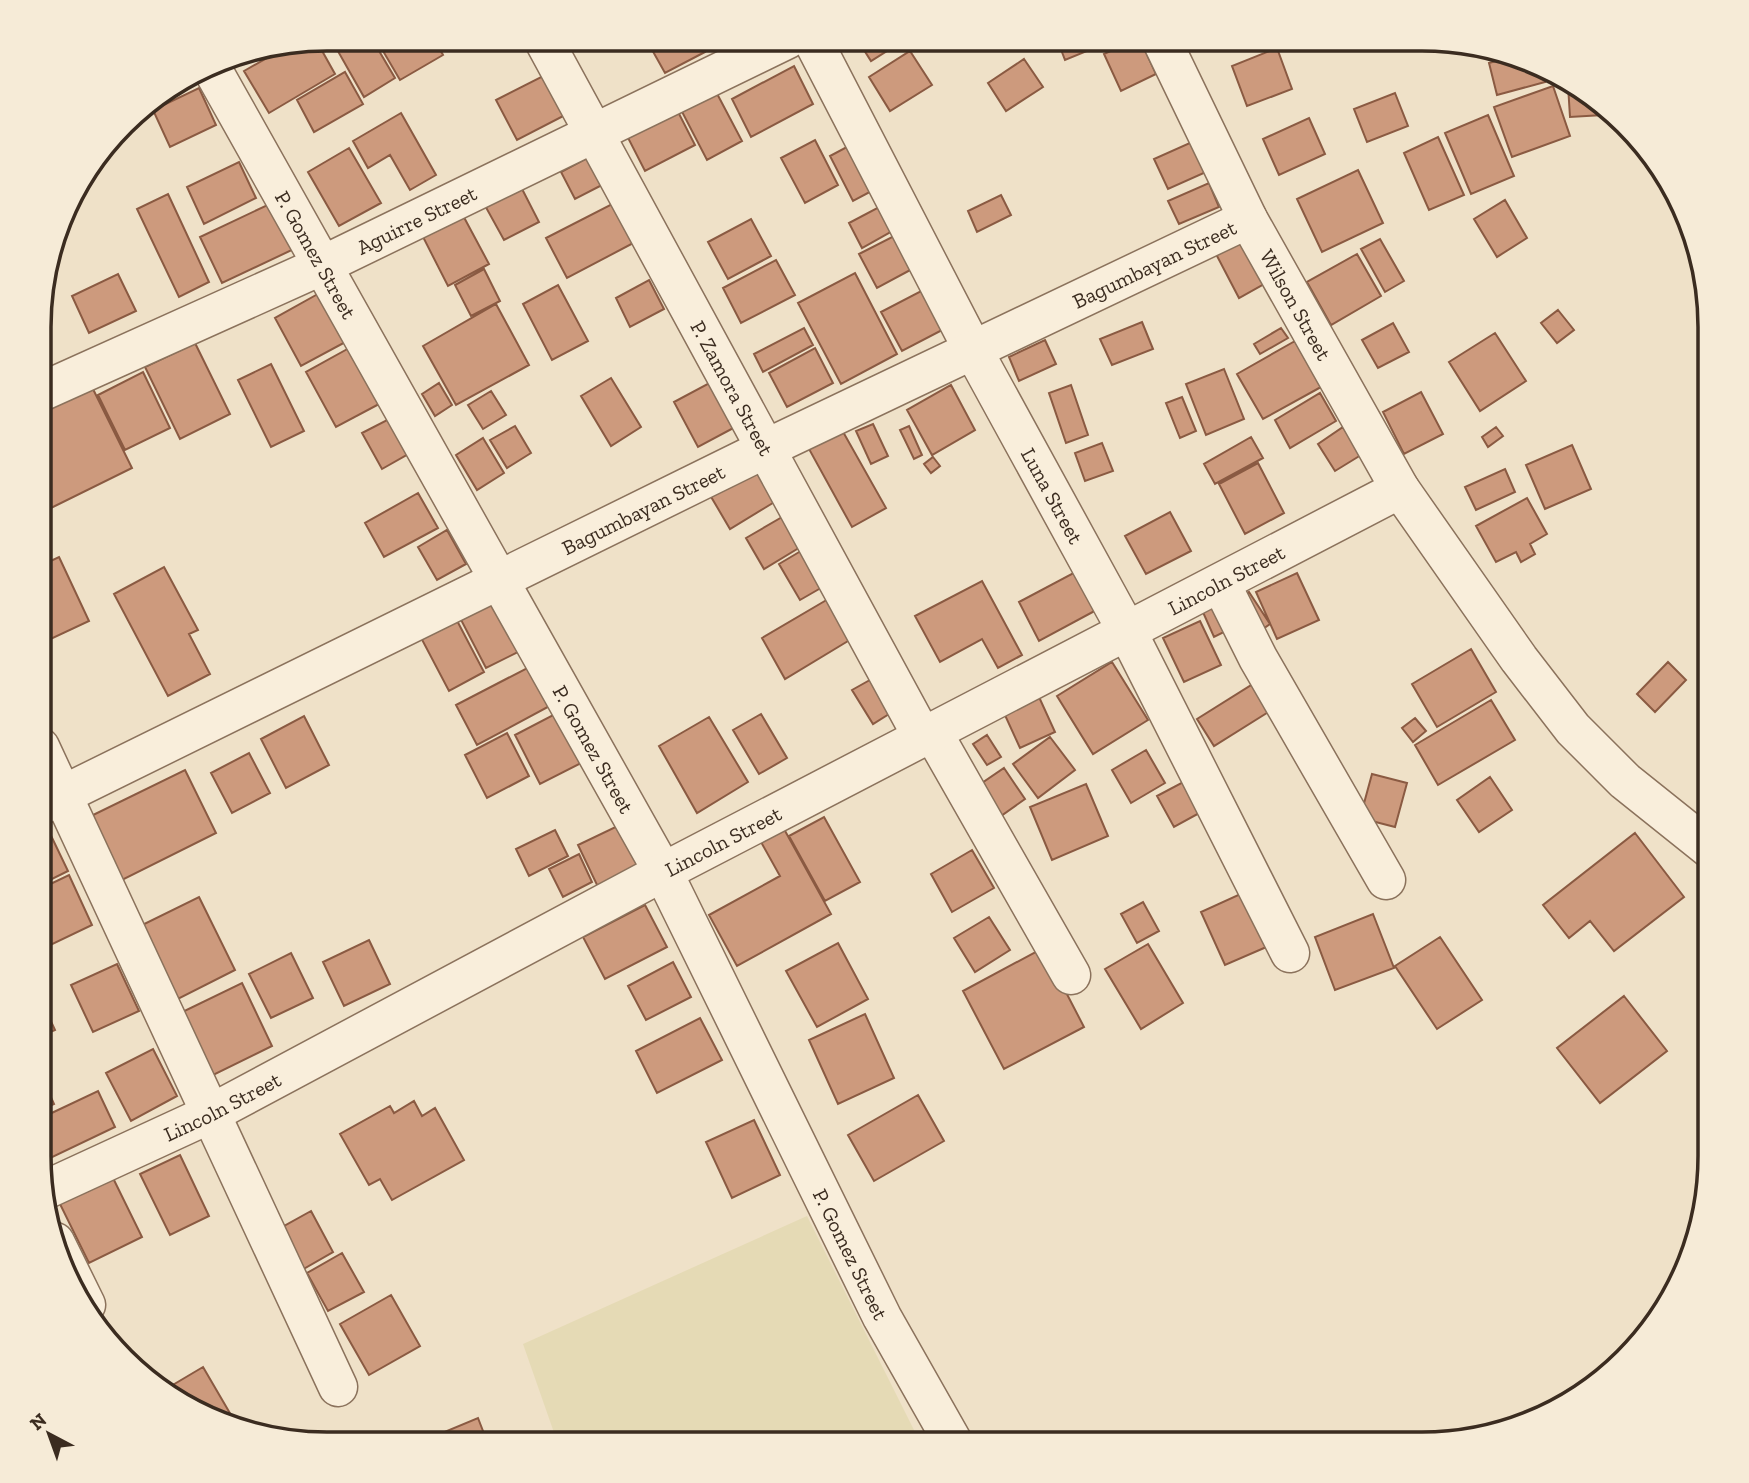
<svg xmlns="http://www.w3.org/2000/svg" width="1749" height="1483" viewBox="0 0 1749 1483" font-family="'Zilla Slab',serif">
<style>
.farmland{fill:#e5dab5}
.building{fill:#cd9a7d;stroke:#8a5a42;stroke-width:2}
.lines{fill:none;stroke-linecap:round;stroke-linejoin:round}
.minor-casing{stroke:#8b725c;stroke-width:41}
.minor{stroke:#f9eedb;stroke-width:38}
.labels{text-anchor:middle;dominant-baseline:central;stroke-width:7;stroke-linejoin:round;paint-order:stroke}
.street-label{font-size:21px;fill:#3b2c20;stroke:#f6ebd7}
.rim{fill:none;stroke:#3b2c20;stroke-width:3.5}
</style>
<rect width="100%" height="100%" fill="#efe1c8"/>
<!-- farmland -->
<path class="farmland" d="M807,1216l114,228h-363l-35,-100z"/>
<!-- building -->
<path class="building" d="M348,39h24l23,39 -31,19 -29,-51z
M376,39h58l9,16 -43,25z
M646,39h52l7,13 -40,21z
M857,39h49l-35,22z
M1057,39h45l2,5 -39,16z
M1136,39h4l16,35 -35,17 -17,-37z
M316,40l19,34 -66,39 -25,-42 46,-26z
M1277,48l15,41 -45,17 -15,-40z
M910,51l22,34 -42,26 -21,-34z
M1514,56l27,10 4,16 -48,13 -8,-32z
M1024,59l19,28 -37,24 -18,-28z
M794,66l19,38 -62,33 -19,-38z
M345,72l18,32 -49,28 -17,-32z
M551,72l20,40 -54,28 -21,-40z
M1568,85l35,23v7l-33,2z
M713,86l29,55 -35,19 -29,-56z
M1553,86l17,50 -58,21 -18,-50z
M199,88l17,37 -46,22 -17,-37z
M1395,93l13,33 -41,16 -13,-33z
M674,104l21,41 -50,26 -21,-41z
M401,113l35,62 -26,15 -20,-35 -22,13 -15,-27z
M1488,115l26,61 -43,18 -26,-61z
M1309,118l16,36 -46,21 -16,-36z
M1438,137l26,58 -35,15 -25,-57z
M815,140l23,45 -33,18 -24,-45z
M858,141l23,45 -28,15 -23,-45z
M1192,142l14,30 -38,17 -14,-30z
M349,148l32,55 -42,23 -31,-54z
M587,158l15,27 -27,14 -14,-27z
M239,162l17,36 -52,26 -17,-37z
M1358,170l25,53 -61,29 -25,-53z
M519,183l20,39 -35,18 -21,-38z
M1209,183l10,24 -40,17 -11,-23z
M168,194l41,88 -30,15 -42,-88z
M1001,195l10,20 -34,17 -9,-21z
M1505,200l22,38 -30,19 -23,-38z
M618,201l21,39 -72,38 -21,-40z
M274,202l22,46 -74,35 -22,-46z
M881,206l13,24 -32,18 -13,-25z
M459,208l30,56 -41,22 -29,-57z
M751,219l20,37 -43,23 -20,-37z
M896,235l18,33 -37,20 -18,-34z
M1380,239l24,42 -19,11 -24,-43z
M1241,241l23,43 -25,14 -23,-44z
M1357,254l24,42 -50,29 -24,-43z
M776,260l19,35 -54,28 -18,-35z
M484,269l16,32 -29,15 -16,-31z
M855,273l42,81 -56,30 -43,-81z
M118,274l18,37 -47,22 -17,-37z
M649,280l15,29 -34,18 -14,-29z
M558,285l30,56 -36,19 -29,-56z
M925,289l21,39 -44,23 -21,-39z
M325,290l26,49 -50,27 -26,-48z
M496,304l33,61 -73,40 -33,-59z
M1558,310l16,20 -17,13 -16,-20z
M1142,322l11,27 -41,16 -12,-26z
M1393,323l16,29 -31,16 -16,-28z
M804,328l9,17 -50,27 -9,-18z
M1281,328l7,10 -28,16 -6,-10z
M1495,333l31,48 -46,30 -31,-49z
M1045,340l11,24 -37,17 -10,-24z
M1295,341l26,46 -58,32 -26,-45z
M195,343l35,71 -50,25 -35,-72z
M351,347l30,56 -45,24 -30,-55z
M815,348l18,35 -46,24 -18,-34z
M271,364l33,67 -33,16 -33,-67z
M1224,369l20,50 -38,16 -20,-51z
M143,372l27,56 -45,22 -27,-55z
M611,378l30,49 -30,19 -30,-50z
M715,380l24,45 -41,22 -24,-45z
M439,383l13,22 -17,11 -13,-22z
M91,385l41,83 -83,41 -8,-18v-81z
M951,385l24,45 -43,25 -25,-45z
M1071,385l17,50 -22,8 -17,-50z
M491,391l15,24 -23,14 -15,-24z
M1421,392l22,42 -39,20 -21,-42z
M1320,393l16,28 -46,27 -15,-28z
M1182,397l14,34 -16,7 -14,-35z
M391,418l19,35 -28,16 -20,-36z
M873,424l15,32 -17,8 -15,-33z
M515,426l16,27 -24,15 -17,-28z
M909,426l13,29 -8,4 -14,-29z
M1343,427l18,28 -26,16 -17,-27z
M1496,427l7,9 -15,11 -6,-10z
M842,430l44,78 -34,19 -43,-78z
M1251,437l12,21 -48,26 -11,-20z
M483,438l21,35 -27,17 -21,-35z
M1102,443l11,28 -28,10 -10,-28z
M1572,445l19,44 -46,20 -19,-44z
M933,457l7,9 -9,7 -7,-9z
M1258,463l26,50 -39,21 -26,-50z
M761,464l20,34 -51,31 -20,-34z
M1505,469l10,23 -39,18 -11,-23z
M418,493l20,35 -54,29 -19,-34z
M1527,498l20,36 -17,10 5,10 -14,8 -5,-10 -20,10 -20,-36z
M1170,512l21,39 -45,23 -21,-38z
M789,513l18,30 -43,26 -18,-31z
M447,530l19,34 -29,16 -19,-33z
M811,545l22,36 -33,19 -21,-36z
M59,557l30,64 -49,23v-78z
M164,567l34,63 -9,4 21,40 -42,22 -54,-102z
M1081,569l21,38 -63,34 -20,-39z
M1297,573l22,47 -42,19 -21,-47z
M982,581l40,74 -24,13 -16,-29 -42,23 -25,-46z
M1249,592l21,32 -10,7 -21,-32z
M495,594l29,55 -38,19 -28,-54z
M835,595l23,40 -73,44 -23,-41z
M1221,601l13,26 -20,10 -12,-27z
M453,613l31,59 -35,19 -31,-59z
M1200,621l21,44 -37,17 -21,-44z
M1471,649l25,43 -59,35 -25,-43z
M1112,662l36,58 -55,34 -36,-58z
M1668,662l18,18 -31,32 -18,-18z
M537,663l20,39 -80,43 -21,-40z
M877,676l20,33 -24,15 -21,-34z
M1253,684l17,27 -56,35 -17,-27z
M1039,697l16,35 -35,16 -16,-35z
M1491,700l24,40 -77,45 -23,-40z
M557,713l26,49 -43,22 -25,-49z
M761,714l26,44 -28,16 -26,-44z
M304,716l25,49 -43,23 -25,-49z
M709,717l39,65 -51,31 -38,-67z
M1415,718l11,13 -13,11 -11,-14z
M507,733l22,43 -42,22 -22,-43z
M987,735l14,22 -14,8 -14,-21z
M1050,737l25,33 -37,28 -25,-34z
M1146,750l19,33 -34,20 -19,-33z
M249,753l21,40 -38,20 -21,-40z
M1004,768l21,31 -24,17 -22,-31z
M185,770l31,63 -94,47 -31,-64z
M1372,774l35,9 -12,44 -35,-9z
M1490,777l22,33 -33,22 -22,-32z
M1187,780l16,31 -29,16 -17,-31z
M1086,784l22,52 -56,24 -22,-53z
M824,817l36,65 -35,19 -36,-65z
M44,821l24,50 -28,14v-62z
M628,821l20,41 -50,25 -20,-42z
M784,829l47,85 -94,52 -28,-51 71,-39 -19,-34z
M555,830l13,26 -39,20 -13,-27z
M1635,833l49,64 -70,54 -24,-30 -21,17 -26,-33z
M972,850l22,38 -42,24 -21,-38z
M579,854l13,28 -29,15 -14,-28z
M69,875l23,50 -52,25v-61z
M1247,891l24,54 -46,20 -24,-53z
M199,897l36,73 -69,35 -36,-74z
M1143,902l16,29 -22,12 -16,-29z
M645,905l22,42 -62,32 -22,-42z
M1373,914l21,54 -59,22 -20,-53z
M989,917l21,33 -35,22 -21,-34z
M1440,937l42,63 -45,29 -42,-63z
M369,940l21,44 -46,22 -21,-44z
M838,943l30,56 -51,28 -31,-56z
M1148,944l35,59 -42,26 -36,-60z
M1043,948l41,79 -80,42 -41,-78z
M291,953l22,45 -42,20 -22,-44z
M673,962l18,35 -45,23 -18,-34z
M117,964l22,47 -46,21 -22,-47z
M242,983l30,63 -69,34 -31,-63z
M1624,996l43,55 -67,52 -43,-55z
M42,1002l13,28 -16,7 1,-34z
M865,1014l29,64 -56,26 -29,-64z
M700,1018l22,42 -65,33 -21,-42z
M153,1049l24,47 -46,25 -25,-48z
M40,1073l14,31 -15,7v-38z
M98,1091l17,36 -73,35 -3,-7v-36z
M918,1095l26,46 -70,40 -26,-46z
M414,1101l8,15 13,-8 29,52 -72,40 -12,-21 -11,6 -29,-51 50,-28 4,7z
M754,1120l26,55 -48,23 -26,-56z
M180,1155l29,61 -39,19 -30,-61z
M112,1176l30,61 -53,26 -30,-61z
M311,1211l22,41 -33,19 -23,-41z
M342,1253l22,39 -36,19 -21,-38z
M391,1295l29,51 -51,29 -29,-51z
M203,1367l35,60 -22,-5 -50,-33z
M478,1418l10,26h-42l-4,-11z"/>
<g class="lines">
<defs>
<g id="minor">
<path id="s1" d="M543,39l380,699"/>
<path id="s2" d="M812,39l161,311 155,283 162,320"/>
<path id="s3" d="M1161,39l87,180 152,270 119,170 54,70 52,52 85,68"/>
<path id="s4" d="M211,67l452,805 219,445 72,127"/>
<path id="s5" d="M41,392l282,-127 465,-226"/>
<path d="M1221,584l37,74 128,222"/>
<path d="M933,733l138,242"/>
<path d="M40,747l298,640"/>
<path id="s6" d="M40,806l725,-357 483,-230"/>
<path id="s7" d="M43,1191l167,-77 453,-242 737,-383"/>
<path d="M55,1242l31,63"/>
</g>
</defs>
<!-- minor casing -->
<use href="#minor" class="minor-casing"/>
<!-- minor -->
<use href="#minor" class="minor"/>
</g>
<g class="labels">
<!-- street labels -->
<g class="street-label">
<text stroke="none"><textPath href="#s5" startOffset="413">Aguirre Street</textPath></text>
<text stroke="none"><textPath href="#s4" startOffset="215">P. Gomez Street</textPath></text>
<text stroke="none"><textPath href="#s6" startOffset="1239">Bagumbayan Street</textPath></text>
<text stroke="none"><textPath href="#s3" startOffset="298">Wilson Street</textPath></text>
<text stroke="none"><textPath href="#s1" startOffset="397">P. Zamora Street</textPath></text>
<text stroke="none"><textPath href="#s2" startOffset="516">Luna Street</textPath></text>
<text stroke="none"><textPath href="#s6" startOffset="672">Bagumbayan Street</textPath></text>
<text stroke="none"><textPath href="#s7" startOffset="1332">Lincoln Street</textPath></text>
<text stroke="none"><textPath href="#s4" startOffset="782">P. Gomez Street</textPath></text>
<text stroke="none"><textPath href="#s7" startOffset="765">Lincoln Street</textPath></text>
<text stroke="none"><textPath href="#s7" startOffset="198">Lincoln Street</textPath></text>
<text stroke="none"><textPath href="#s4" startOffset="1349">P. Gomez Street</textPath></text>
</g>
</g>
<!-- crop -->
<path d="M0 0H1749V1483H0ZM327 51H1422A276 276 0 0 1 1698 327V1156A276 276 0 0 1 1422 1432H327A276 276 0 0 1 51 1156V327A276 276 0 0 1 327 51Z" fill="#f6ebd7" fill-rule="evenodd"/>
<path class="rim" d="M327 51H1422A276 276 0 0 1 1698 327V1156A276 276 0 0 1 1422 1432H327A276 276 0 0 1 51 1156V327A276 276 0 0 1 327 51Z"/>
<!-- north arrow -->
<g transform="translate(49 1434) rotate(319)" stroke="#f6ebd7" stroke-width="5" paint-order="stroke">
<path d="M0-5L12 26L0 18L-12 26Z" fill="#3b2c20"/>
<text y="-10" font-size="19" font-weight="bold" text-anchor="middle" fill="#3b2c20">N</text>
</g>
</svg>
